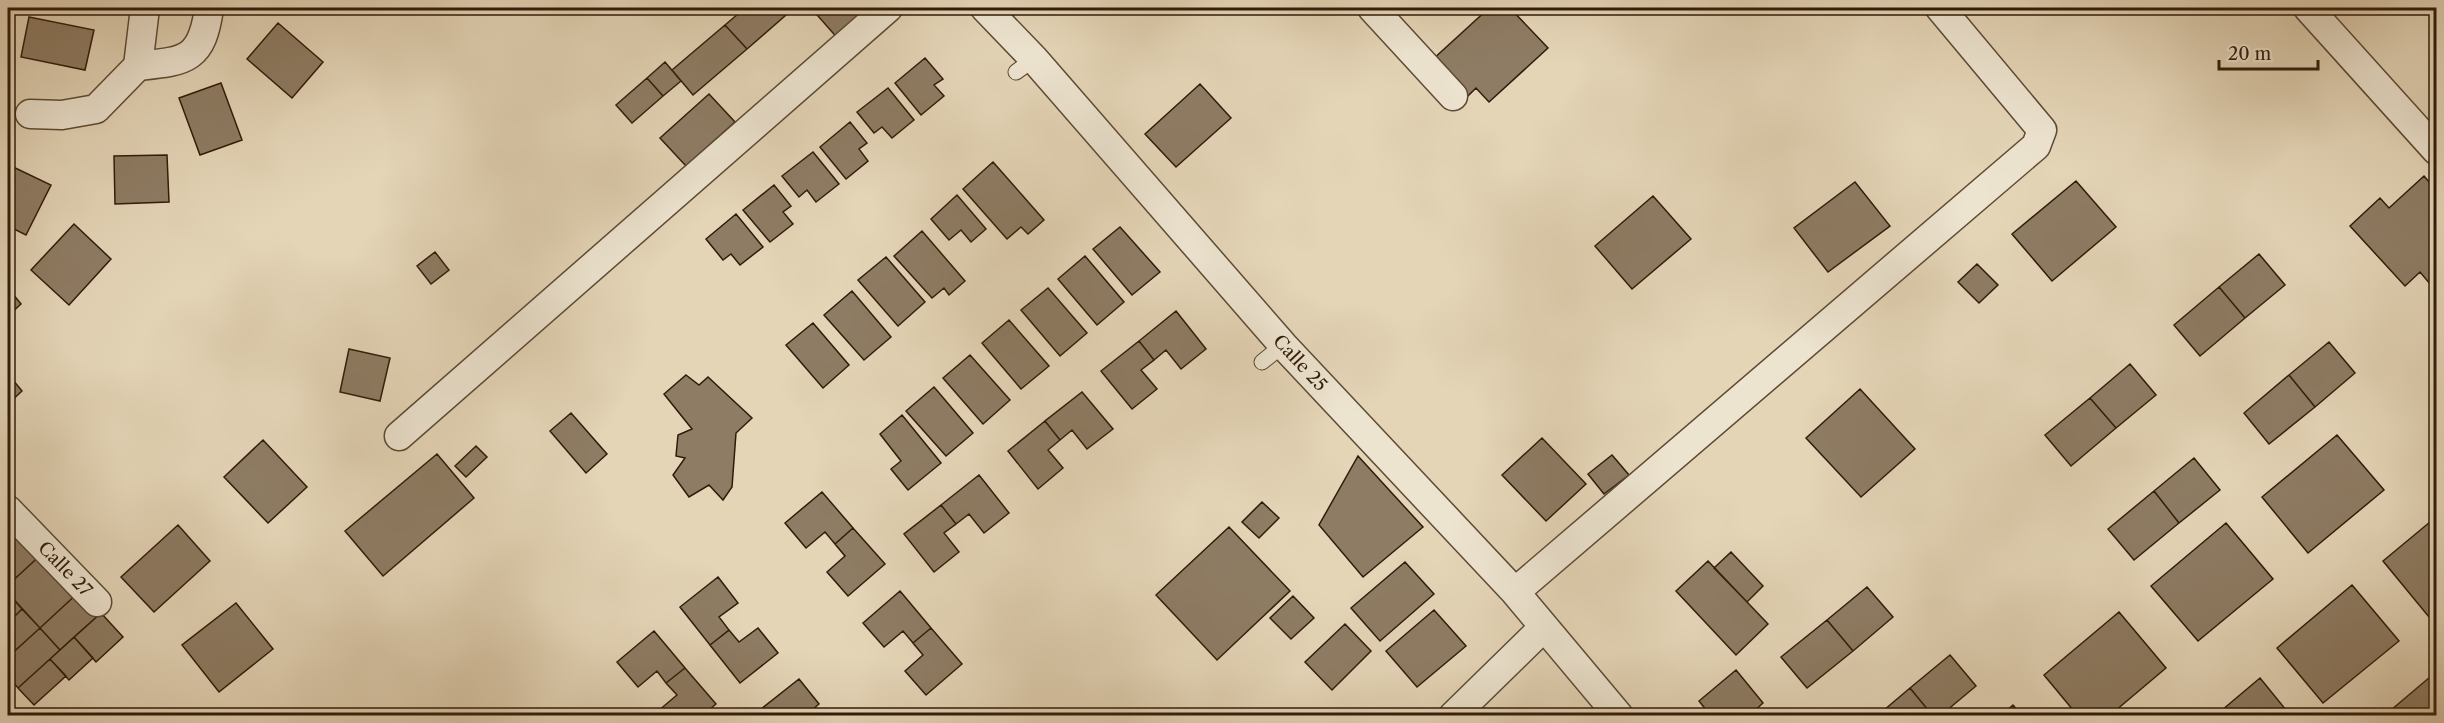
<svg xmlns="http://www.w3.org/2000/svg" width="2444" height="723" viewBox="0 0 2444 723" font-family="'Libre Caslon Text',serif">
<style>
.building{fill:#8e7c64;stroke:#301b0a;stroke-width:1.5}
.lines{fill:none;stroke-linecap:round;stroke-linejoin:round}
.service-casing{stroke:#5d4a35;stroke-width:17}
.minor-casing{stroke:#5d4a35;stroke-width:31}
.service{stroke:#ede4d0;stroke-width:15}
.minor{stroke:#ede4d0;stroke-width:28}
.labels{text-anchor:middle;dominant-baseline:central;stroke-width:4.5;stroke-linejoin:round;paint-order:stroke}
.street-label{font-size:18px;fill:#301b0a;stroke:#ede4d0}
</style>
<rect width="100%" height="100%" fill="#e4d5b7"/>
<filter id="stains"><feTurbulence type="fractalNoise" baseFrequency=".00333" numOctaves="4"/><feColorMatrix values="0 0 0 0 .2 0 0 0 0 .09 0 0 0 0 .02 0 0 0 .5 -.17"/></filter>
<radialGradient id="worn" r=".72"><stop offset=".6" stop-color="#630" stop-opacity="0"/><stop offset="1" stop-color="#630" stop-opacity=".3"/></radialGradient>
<!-- building -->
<path class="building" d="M745,8h49l-47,41 -22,-24z
M811,8h68l-39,33z
M1489,8h21l38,40 -59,54 -13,-14 -10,10 -35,-37z
M29,17l65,13 -9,40 -64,-13z
M278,23l45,39 -31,36 -45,-39z
M725,25l22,24 -54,46 -21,-25z
M925,58l18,21 -9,6 10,11 -23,19 -26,-32z
M665,62l16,19 -18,15 -16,-18z
M647,78l16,18 -31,27 -16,-18z
M221,83l21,57 -42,15 -21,-57z
M1200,84l31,34 -55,49 -31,-33z
M888,88l26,32 -22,18 -10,-11 -8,6 -17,-21z
M709,94l26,28 -49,44 -26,-28z
M850,122l17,21 -8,6 9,12 -22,18 -26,-32z
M813,152l26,32 -23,18 -9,-12 -8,7 -17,-21z
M167,155l2,47 -54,2 -1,-48z
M993,162l51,58 -16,14 -7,-7 -14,12 -44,-50z
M9,165l42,20 -25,50 -18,-9z
M2424,176l12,14v101l-16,-19 -15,14 -55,-60 30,-28 9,10z
M2076,181l40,46 -64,54 -40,-47z
M1855,182l35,44 -62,46 -34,-44z
M774,185l17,21 -8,6 10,12 -23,18 -27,-32z
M957,195l29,34 -15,13 -10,-12 -12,10 -18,-21z
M1653,196l38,43 -59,50 -37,-43z
M736,214l27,33 -23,18 -9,-11 -8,6 -17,-21z
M74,224l37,35 -42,46 -38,-35z
M1120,227l40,45 -28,23 -39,-46z
M922,231l43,50 -16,14 -5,-7 -12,10 -38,-42z
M435,252l14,18 -18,14 -14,-18z
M2259,254l26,31 -40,33 -26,-31z
M1085,256l39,46 -27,23 -39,-46z
M886,257l39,45 -27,24 -40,-46z
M1977,264l21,21 -19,18 -21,-21z
M2219,287l26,31 -45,38 -26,-31z
M8,288l13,16 -13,12z
M1048,288l39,45 -27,23 -39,-46z
M852,291l39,46 -27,23 -40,-45z
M1176,311l30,38 -25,20 -15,-19 -12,10 -15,-19z
M1009,320l40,46 -28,23 -39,-46z
M813,323l36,42 -26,23 -37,-43z
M1139,341l15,19 -13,10 16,19 -25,20 -31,-38z
M2329,342l26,31 -40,34 -26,-32z
M349,349l41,9 -10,43 -40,-9z
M970,355l40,45 -27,24 -40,-46z
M2130,364l26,31 -40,33 -26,-30z
M8,374l14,17 -14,13z
M686,375l13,10 9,-8 44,41 -16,15 -4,54 -9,13 -14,-15 -20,12 -16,-22 12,-17 -9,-2 2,-21 14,-6 -28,-35z
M2289,375l26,32 -46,37 -25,-31z
M934,387l39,46 -27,23 -40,-45z
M1860,389l55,60 -54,48 -55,-59z
M1082,392l31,37 -26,20 -15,-19 -12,10 -15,-19z
M2090,398l26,30 -45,38 -26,-31z
M571,413l36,41 -21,19 -36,-42z
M902,415l39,48 -33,27 -17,-21 10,-8 -21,-27z
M1045,421l15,19 -12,10 15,18 -25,21 -30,-38z
M2337,435l47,55 -76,63 -46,-56z
M1542,438l44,46 -40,37 -44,-46z
M263,440l44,47 -39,36 -44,-46z
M476,446l11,11 -21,20 -11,-11z
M437,454l37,44 -91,78 -38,-45z
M1612,455l17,20 -25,19 -16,-20z
M1358,456l65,71 -60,50 -44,-52z
M2194,458l26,32 -41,33 -25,-32z
M979,475l30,38 -25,20 -15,-19 -13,10 -15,-19z
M2154,491l25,32 -45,37 -26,-31z
M822,492l31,36 -18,16 -10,-12 -19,16 -21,-25z
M1262,502l17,16 -20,20 -17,-16z
M941,505l15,19 -12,9 15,19 -25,20 -30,-38z
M2436,517v94l-7,6 -46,-56z
M8,520l37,31 -37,34z
M2226,523l47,56 -75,62 -47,-55z
M178,525l32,36 -56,51 -33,-35z
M1229,527l61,64 -73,69 -61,-65z
M853,528l32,36 -37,32 -21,-24 18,-16 -10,-12z
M45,551l35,40 -40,37 -32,-35v-8z
M1731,552l32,34 -16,16 -33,-34z
M1708,561l60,63 -32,31 -60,-64z
M1405,562l29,32 -54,47 -29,-33z
M718,577l20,26 -19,14 10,13 -19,15 -30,-38z
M2352,585l47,56 -76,62 -46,-55z
M1867,587l26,30 -40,34 -26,-31z
M80,591l21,22 -41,37 -20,-22z
M900,591l31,37 -18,15 -10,-12 -19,16 -21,-24z
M8,593l14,16 -14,14z
M1293,596l21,22 -23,21 -21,-21z
M236,603l37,46 -54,43 -37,-47z
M22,609l18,19 -32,29v-34z
M1434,610l32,36 -49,41 -31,-36z
M2119,612l47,56 -57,48h-31l-34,-41z
M101,613l22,24 -27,25 -22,-25z
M1827,620l26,31 -46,37 -26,-31z
M1345,624l26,27 -39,39 -27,-28z
M40,628l20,22 -42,38 -10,-12v-19z
M758,628l20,25 -38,30 -30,-38 19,-15 10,12z
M931,628l31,36 -36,31 -21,-24 18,-16 -10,-12z
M654,631l31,37 -19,15 -9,-12 -19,16 -21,-25z
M74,637l19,21 -24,22 -19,-21z
M1950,655l26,31 -36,30h-7l-23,-28z
M50,659l16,17 -32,29 -16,-17z
M685,668l31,36 -14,12h-40l-4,-5 19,-16 -11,-12z
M1736,670l27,33 -14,13h-38l-12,-15z
M2430,677l6,8v31h-52z
M2260,678l31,38h-76z
M799,679l20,25 -14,12h-38l-6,-7z
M1910,688l23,28h-56z
M2013,705l9,11h-22z"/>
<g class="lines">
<defs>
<path id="service" d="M1016,72l18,-13
M1262,362l21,-17"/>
<path id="minor" d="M985,8l49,51 249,286 232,247 104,124
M1372,8l81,88
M2308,8l128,142
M138,66c47,-5 64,-5 71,-58
M30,114l32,1 34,-6 42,-43 7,-58
M399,436l489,-428
M8,510l89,92
M1515,592l521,-446 6,-16 -102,-122
M1453,716l90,-88"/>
</defs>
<!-- service casing -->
<use href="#service" class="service-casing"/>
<!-- minor casing -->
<use href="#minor" class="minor-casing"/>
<!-- service -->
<use href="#service" class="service"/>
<!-- minor -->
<use href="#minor" class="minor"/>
</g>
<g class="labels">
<!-- street labels -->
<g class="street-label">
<text transform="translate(1300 363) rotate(47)">Calle 25</text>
<text transform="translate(65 569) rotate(46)">Calle 27</text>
</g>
</g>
<!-- margin -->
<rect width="2444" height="723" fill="none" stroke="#e4d5b7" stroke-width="30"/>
<rect x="9" y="9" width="2426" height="705" fill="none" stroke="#301b0a" stroke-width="3"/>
<rect x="15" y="15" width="2414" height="693" fill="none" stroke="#301b0a" stroke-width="1.5"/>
<!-- scale -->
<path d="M2219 60v9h99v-9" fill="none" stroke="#301b0a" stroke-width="3"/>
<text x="2228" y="60" font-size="18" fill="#301b0a" stroke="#ede4d0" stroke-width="4.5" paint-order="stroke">20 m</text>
<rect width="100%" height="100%" filter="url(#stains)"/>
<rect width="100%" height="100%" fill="url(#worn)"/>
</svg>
